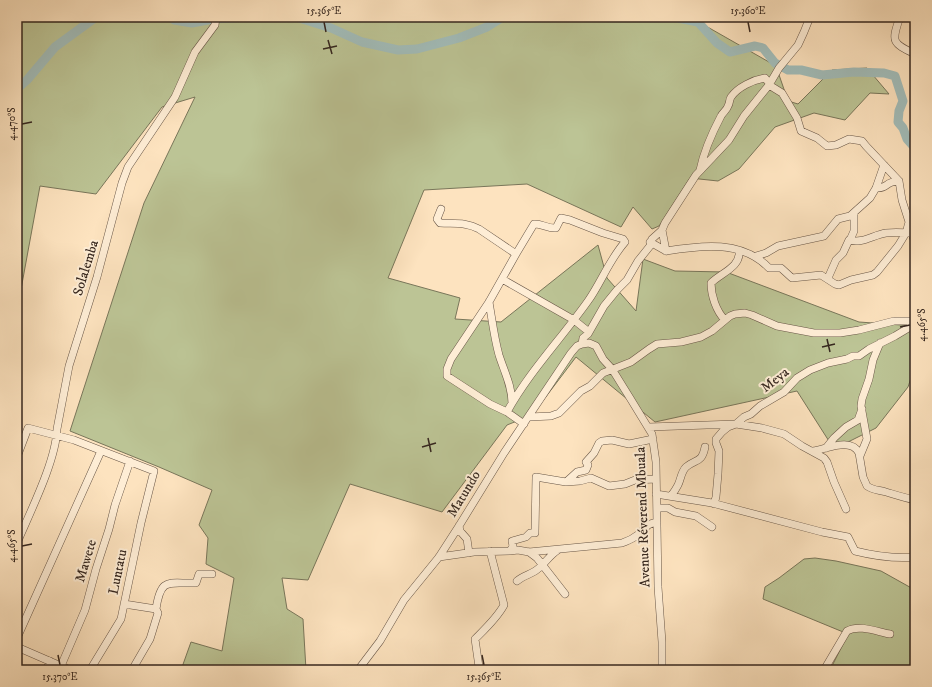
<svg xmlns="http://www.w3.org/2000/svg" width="932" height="687" viewBox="0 0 932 687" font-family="'IM FELL DW Pica',serif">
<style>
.green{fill:#bcc495;stroke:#79765a}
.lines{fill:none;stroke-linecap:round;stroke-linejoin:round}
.river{stroke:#a2bdba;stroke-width:9}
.minor-casing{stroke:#685647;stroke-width:8}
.minor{stroke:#feedd5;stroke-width:7}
.ticks{fill:none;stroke:#36271f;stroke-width:1.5}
.labels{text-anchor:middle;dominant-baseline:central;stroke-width:4;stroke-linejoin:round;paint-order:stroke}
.street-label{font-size:14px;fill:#36271f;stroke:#feedd5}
.neatline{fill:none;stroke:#36271f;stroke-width:1.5}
.ticks-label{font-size:10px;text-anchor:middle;fill:#36271f}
</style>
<rect width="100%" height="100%" fill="#fde3bf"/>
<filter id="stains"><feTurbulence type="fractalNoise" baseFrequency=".005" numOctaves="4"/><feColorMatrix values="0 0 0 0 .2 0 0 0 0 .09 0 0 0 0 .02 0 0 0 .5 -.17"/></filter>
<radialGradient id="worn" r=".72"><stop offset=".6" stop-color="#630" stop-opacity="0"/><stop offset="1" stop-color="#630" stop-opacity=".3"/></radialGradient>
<!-- green -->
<path class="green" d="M17,17h673l86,49 12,35 10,3 34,-34 35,-2 22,26 -19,-1 -25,27 -31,-7 -39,14 -36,42 -21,12 -28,-3 -31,48 -7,3 -19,-22 -12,20 -94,-43 -103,6 -36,88 72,20 -5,21 46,3 97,-77 9,33 29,33 7,-52 32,12 51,1 133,50 56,4v40l-7,21 -32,41 -42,21 -37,-58 -142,31 -79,-65 -44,58 -25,10 -65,87 -92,-28 -42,96 -26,-2 5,31 16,10 3,51h-125l10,-28 31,9 12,-73 -28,-14 2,-26 -9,-13 13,-35 -53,-23 -89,-36 74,-228 51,-106 -33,10 -66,87 -56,-8 -23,125z
M815,558l21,3 45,10 34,19v80h-85l18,-36 -85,-35 2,-12 14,-9 25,-19z"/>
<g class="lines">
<!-- river -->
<path class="river" d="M170,17l4,3 18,3 21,-4 35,-2
M296,17l35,11 31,14 36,8 19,-1 42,-11 28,-11 16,-10
M673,17l25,5 19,21 13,9 25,-6 8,2 12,15 13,7h13l21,5 32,-3 30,1 11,3 8,25 -4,10 -1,11 5,6 4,11 8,9
M17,89l10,-9 28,-33 41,-30"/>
<defs>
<path id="minor" d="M900,17c-9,25 -8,26 15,37
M700,170c4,-19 12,-37 21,-54 2,-4 6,-6 7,-10 2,-3 1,-6 3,-9 7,-10 22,-17 34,-19l5,6
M876,188c12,1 9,-7 23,-7
M441,209l-4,10 3,4c14,1 26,-1 39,6l37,25
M662,230l4,21c36,-6 76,-11 103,17h12l11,10 29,-3 14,9 4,1 12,-5 22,-5 4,-3 21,-26 8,-13 3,-11 -7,-22 -3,-19 -33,-35 -4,-5 -13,-2 -13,6 -9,1 -10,-8 -16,-7 -4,-13 -15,-25 -13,-8
M911,230l4,13
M850,240l4,-9v-18
M650,242l16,9
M756,256l10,-3 12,-7 46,-10 14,-17 12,-3 20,-18 6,-10 8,-23
M828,278l8,-18 7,-7 6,-13c13,4 24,-5 37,-7 10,-1 19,0 29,0
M502,279l72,41 15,12
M489,302c3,17 5,35 10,53 5,16 13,31 13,48
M725,320c-9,-9 -14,-25 -14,-37 10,-10 30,-16 28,-32
M582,344l7,-1 7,3 7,13 9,10 18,29 22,36 4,28 2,125 4,55v28
M507,412l-17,-8 -43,-28v-7l4,-10 38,-57 27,-48 18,-30c7,-1 14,5 22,4l5,-10 9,2 33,13 20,6 2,3c-16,18 -24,41 -37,59 -27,38 -59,71 -81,111l17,12
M529,417l22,-1 8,-3 22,-22 9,-5 13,-13 28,-11 18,-13 8,-5 24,-2 20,-5 11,-6 18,-15 5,-2 10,-1 7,2 25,11 37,7h26l19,-3 35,-9h21
M649,427l87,-3 26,4 22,6 18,12 22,12 3,4 7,20 12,27
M826,448l8,-10 12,-11 12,-7 4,-11
M813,451c14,-2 38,-14 46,2l4,24 4,9c5,4 12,4 19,6 10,3 19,6 29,8
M860,456l7,-17 -6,-33 1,-7 7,-20 4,-19 7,-17
M17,457l11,-29 46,12 80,31 -13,52 -20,96 -31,51
M566,482l14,-1 11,-3 18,8 16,-2 10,-4 21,-1
M656,494l56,9 110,29 26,5 7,14c20,5 39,8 60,6
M671,496c3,-4 5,-7 7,-11 3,-6 3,-13 8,-18 10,-8 16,-4 19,-20
M714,504l2,-7 2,-23 1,-23 -3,-8v-4l6,-7 6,-5 8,-3 8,-7 7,-3 9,-8 24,-14 13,-14 13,-8 18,-7 19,-4 6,-3h6l10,-7 26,-13 20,-12
M657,508h11l7,4 21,4 16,11
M459,526l1,5 7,8 2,14
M17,543c13,-31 39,-82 40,-114l12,-63 28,-89 25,-94 6,-16 47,-70 20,-45 20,-27 1,-8
M490,551l14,54c-7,13 -18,23 -29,34l4,28 4,3h10
M510,551l8,-1 11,2 93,-9c6,-2 12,-5 17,-9 7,-6 7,-10 18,-12
M529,552l8,6 28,36
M439,557l35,-5 36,-1 3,-5 -1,-5 14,-4 4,-4h5l1,-56 30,5 11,-10 9,-2 2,-5 -2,-3 8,-9 5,-10 3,-2 10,-1 17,4 24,-5
M517,581c7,-6 16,-7 22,-13 7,-6 12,-14 19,-18
M124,604l32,5 2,4 -8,26 -18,31
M156,609c5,-33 13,-25 40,-26l3,-9h13
M17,638l84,-187
M17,647l53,23
M61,666l24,-56 11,-41 13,-40 6,-24 15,-44
M46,670l4,-9
M358,670l22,-29 24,-41 35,-43 20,-31 45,-73 67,-100 6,-7 5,-2 1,-6 5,-4 16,-28 13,-16 10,-10 11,-19 12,-15 2,-7 10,-9 3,-7 31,-48 33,-35 15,-24 25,-31 10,-17 19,-23 6,-13 6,-15
M824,670l23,-39c12,-7 31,1 43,3"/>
</defs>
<!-- minor casing -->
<use href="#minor" class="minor-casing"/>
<!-- minor -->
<use href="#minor" class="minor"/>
</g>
<!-- ticks -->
<path class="ticks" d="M324,22l2,10M748,22l2,10M328,40l4,14M323,49l14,-3M22,124l10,-2M900,327l10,-2M827,339l3,13M822,347l13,-3M428,438l3,14M422,447l14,-4M22,546l10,-2M58,655l2,10M482,655l2,10"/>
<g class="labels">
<!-- street labels -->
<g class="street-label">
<text transform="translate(86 268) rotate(-73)">Solalemba</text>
<text transform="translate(775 380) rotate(-38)">Meya</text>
<text transform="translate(464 494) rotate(-59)">Matundo</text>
<text transform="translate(643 517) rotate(-92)">Avenue Réverend Mbuala</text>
<text transform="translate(86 561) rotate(-73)">Mawete</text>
<text transform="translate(118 572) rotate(-78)">Luntatu</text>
</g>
</g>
<!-- margin -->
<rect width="932" height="687" fill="none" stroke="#fde3bf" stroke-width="44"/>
<rect x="22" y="22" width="888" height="643" class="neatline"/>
<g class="ticks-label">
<text x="324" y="14">15.365°E</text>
<text x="748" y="14">15.360°E</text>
<text transform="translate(11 124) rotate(-90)" y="4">4.470°S</text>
<text transform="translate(921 325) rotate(-90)" y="4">4.465°S</text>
<text transform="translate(11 546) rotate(-90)" y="4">4.465°S</text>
<text x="60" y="680">15.370°E</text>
<text x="484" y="680">15.365°E</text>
</g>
<rect width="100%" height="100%" filter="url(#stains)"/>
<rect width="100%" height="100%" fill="url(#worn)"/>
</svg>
